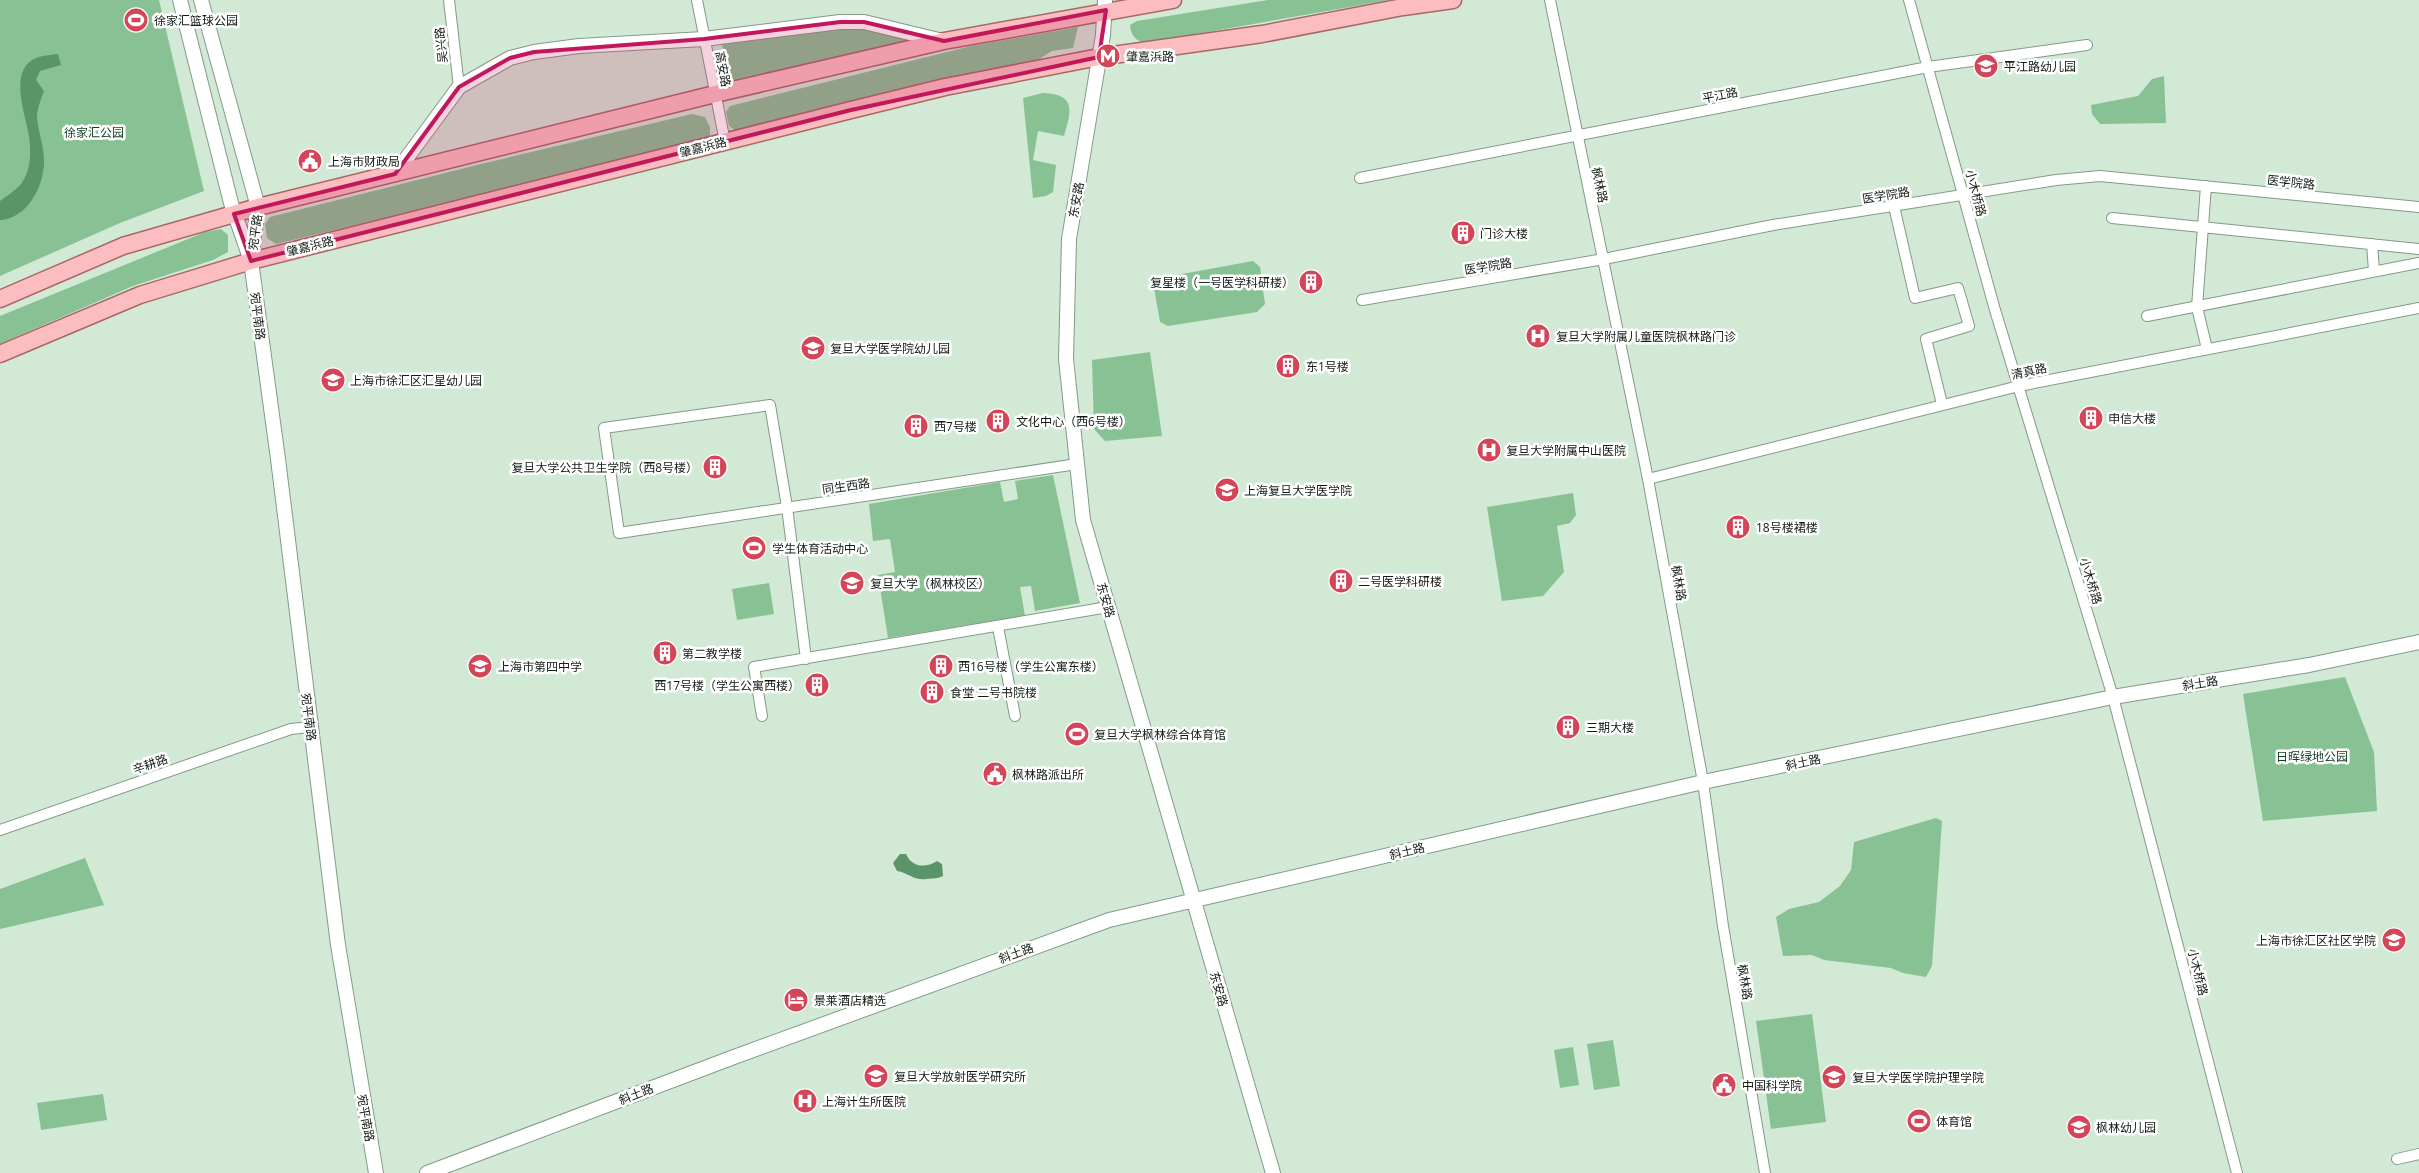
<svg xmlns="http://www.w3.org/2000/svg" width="2419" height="1173" viewBox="0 0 2419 1173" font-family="'Open Sans','Noto Sans SC',sans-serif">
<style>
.green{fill:#88c294}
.water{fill:#599567}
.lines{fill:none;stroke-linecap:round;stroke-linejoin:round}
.street-casing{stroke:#849a88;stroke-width:12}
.secondary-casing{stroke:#849a88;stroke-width:16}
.primary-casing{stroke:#a86868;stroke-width:19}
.street{stroke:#fff;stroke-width:10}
.secondary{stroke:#fff;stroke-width:14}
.primary{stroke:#fbbdc0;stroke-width:16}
.marked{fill:#c2185b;fill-opacity:0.2;stroke:#c2185b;stroke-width:4;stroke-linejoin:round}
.labels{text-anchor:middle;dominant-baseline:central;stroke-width:5;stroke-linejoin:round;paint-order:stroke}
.poi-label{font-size:12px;fill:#121b14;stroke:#fff;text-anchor:start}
.street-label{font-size:12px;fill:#121b14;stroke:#fff}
.park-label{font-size:12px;fill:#0f3d1e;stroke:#fff}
</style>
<rect width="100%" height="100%" fill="#d1e9d5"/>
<!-- green -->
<path class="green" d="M0,0h159l45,191 -84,32 -120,53z
M1268,0h122l-245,43c-10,-3 -14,-7 -15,-18l7,-4z
M1078,27l-5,21 -21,3 -16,10 -297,72 -10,-7 -3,-14 4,-6 241,-60z
M821,28h50l51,13 -194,45 -6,-43z
M2164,76l2,47 -66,1 -8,-10 -1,-9 47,-9 14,-17z
M1043,93c34,1 28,19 21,43l-26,-5 -5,29 23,5 -3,27 -7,4 -13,2 -10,-100z
M692,114l13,3 5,10v9l-10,7 -424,101 -9,-6 -2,-14 5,-7 211,-53z
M221,229l7,6v17l-15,8 -80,26 -133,58v-28l205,-84z
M1253,261l7,6 5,37 -8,8 -89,14 -8,-4 -6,-34 6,-10z
M1150,352l12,84 -57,5 -11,-12 -2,-69z
M1053,475l27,128 -45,8 -4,-25 -11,1 5,29 -137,22 -10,-63 17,-3 -5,-33 -17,2 -4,-37 131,-22 4,20 14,-3 -3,-18z
M1573,493l3,22 -6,8 -13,3 7,46 -21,24 -41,5 -15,-94z
M769,583l5,31 -37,6 -5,-31z
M2345,677l29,75 3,59 -114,10 -20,-127z
M1936,818l6,3 -10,145 -6,11 -23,-4 -12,-5 -67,-8 -12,-5 -29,1 -7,-39 13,-8 30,-7 21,-16 11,-16 3,-28z
M85,858l19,47 -104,24v-40z
M1812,1014l14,108 -55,7 -15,-108z
M1613,1040l7,46 -26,4 -7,-46z
M1573,1047l6,38 -19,3 -6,-38z
M103,1094l4,26 -66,10 -4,-27z"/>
<!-- water -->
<path class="water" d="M58,54l3,11 -21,6 -4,9 8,11c-3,8 -7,18 -7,26 1,15 7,28 7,43 1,24 -16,59 -44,60v-19c8,-6 18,-12 23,-20 8,-13 8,-30 6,-45 -3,-20 -23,-69 10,-79 6,-2 13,-2 19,-3z
M900,854h6c6,14 20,14 31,7l5,3 1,12c-6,3 -10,2 -16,3 -13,2 -18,-6 -30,-8l-4,-8z"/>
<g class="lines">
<defs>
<path id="street" d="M449,0l10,87
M697,0l28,142
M1550,0l98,479 55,303 20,144 42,247
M1909,0l86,310 118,387 124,476
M1360,178l568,-111 159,-22
M2206,186l-9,121 10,42
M1894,206l21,92 43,-10 11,38 -43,13 16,65
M2112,218l307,31
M2372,244l2,27
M1362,300l242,-41 169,-34 283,-45 44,-4 319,31
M2147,316l272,-53
M1648,479l371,-93 400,-78
M998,627l17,89
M806,659l-19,-152 -17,-102 -166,23 15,105 458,-69
M762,716l-8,-49 354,-60
M0,830l291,-101 19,-2
M2397,1159l22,-5"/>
<path id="secondary" d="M180,0l51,203 20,58 27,198 60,486 38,228
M201,0l57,207 -7,50
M1105,0l-2,35 -34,204 -3,120 17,161 190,653
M395,174l64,-87 51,-29 24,-6 45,-6 125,-7 136,-17h24l79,19
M427,1173l307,-116 375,-137 594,-138 410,-85 196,-32 110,-23"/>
<path id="primary" d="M0,299l123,-53 135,-39 457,-113 229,-53 229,-41
M0,354l140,-59 111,-34 600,-151 94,-23 154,-30 163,-23 141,-27 50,-7"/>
</defs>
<!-- street casing -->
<use href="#street" class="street-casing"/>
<!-- secondary casing -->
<use href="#secondary" class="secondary-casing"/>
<!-- primary casing -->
<use href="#primary" class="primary-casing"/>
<!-- street -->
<use href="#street" class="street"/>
<!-- secondary -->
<use href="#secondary" class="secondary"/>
<!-- primary -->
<use href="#primary" class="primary"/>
</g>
<!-- marked area -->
<path class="marked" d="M1106,10l-7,47 -248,53 -600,151 -17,-47 161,-40 64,-87 51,-29 24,-6 170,-13 136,-17h24l80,19z"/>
<!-- icons -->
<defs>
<symbol id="stadium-disc" viewBox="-11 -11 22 22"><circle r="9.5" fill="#d54558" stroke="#fff"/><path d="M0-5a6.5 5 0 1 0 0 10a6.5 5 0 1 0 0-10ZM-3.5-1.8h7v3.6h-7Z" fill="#fff"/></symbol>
<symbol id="metro-disc" viewBox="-11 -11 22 22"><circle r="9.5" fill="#d54558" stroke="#fff"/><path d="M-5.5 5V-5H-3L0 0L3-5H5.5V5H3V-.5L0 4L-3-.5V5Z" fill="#fff"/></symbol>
<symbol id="school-disc" viewBox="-11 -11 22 22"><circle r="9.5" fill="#d54558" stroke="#fff"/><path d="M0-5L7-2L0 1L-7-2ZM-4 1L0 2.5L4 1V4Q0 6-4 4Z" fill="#fff"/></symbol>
<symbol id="civic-disc" viewBox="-11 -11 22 22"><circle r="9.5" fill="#d54558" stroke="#fff"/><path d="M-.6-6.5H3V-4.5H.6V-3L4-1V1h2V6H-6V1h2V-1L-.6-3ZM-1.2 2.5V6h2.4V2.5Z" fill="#fff"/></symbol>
<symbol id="building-disc" viewBox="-11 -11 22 22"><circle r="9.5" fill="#d54558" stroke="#fff"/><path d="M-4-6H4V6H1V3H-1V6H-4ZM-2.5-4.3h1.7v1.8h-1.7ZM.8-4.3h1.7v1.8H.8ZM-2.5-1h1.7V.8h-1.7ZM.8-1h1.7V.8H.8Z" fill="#fff"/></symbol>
<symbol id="hospital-disc" viewBox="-11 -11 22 22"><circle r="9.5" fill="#d54558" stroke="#fff"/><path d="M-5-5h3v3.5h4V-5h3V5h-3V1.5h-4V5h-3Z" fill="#fff"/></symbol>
<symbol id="university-disc" viewBox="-11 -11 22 22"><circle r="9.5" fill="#d54558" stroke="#fff"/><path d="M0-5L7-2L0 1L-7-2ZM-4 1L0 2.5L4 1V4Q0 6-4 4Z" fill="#fff"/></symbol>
<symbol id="hotel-disc" viewBox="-11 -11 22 22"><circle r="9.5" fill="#d54558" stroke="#fff"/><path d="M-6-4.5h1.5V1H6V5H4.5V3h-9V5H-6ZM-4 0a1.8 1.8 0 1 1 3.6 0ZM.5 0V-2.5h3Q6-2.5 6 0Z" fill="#fff"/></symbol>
</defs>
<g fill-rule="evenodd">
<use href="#stadium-disc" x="122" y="6" width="28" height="28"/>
<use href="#metro-disc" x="1094" y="42" width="28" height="28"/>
<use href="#school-disc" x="1972" y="52" width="28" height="28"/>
<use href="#civic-disc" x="296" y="147" width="28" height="28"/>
<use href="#building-disc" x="1449" y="219" width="28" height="28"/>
<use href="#building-disc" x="1297" y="268" width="28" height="28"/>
<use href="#hospital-disc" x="1524" y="322" width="28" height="28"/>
<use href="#school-disc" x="799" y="334" width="28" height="28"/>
<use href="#building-disc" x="1274" y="352" width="28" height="28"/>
<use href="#school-disc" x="319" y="366" width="28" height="28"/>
<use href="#building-disc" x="2077" y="404" width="28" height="28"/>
<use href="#building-disc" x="984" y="407" width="28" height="28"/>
<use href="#building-disc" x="902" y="412" width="28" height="28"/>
<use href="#hospital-disc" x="1475" y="436" width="28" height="28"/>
<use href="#building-disc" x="701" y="453" width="28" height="28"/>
<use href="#school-disc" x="1213" y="476" width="28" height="28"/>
<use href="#building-disc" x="1724" y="513" width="28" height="28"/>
<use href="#stadium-disc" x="740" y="534" width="28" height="28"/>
<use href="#building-disc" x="1327" y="567" width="28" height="28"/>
<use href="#university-disc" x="838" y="569" width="28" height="28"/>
<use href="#building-disc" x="651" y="639" width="28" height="28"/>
<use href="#school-disc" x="466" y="652" width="28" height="28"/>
<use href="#building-disc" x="927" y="652" width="28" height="28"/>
<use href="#building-disc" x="803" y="671" width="28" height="28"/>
<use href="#building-disc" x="918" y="678" width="28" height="28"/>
<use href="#building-disc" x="1554" y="713" width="28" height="28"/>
<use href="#stadium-disc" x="1063" y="720" width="28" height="28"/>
<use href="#civic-disc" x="981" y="760" width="28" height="28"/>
<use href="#university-disc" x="2380" y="926" width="28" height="28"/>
<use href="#hotel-disc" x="782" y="986" width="28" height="28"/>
<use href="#university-disc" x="862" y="1062" width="28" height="28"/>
<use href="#university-disc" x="1820" y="1063" width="28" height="28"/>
<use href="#civic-disc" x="1710" y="1071" width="28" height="28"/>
<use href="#hospital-disc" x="791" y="1087" width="28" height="28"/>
<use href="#stadium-disc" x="1905" y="1107" width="28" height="28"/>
<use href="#school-disc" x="2065" y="1113" width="28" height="28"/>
</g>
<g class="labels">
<!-- poi labels -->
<g class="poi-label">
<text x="154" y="20">徐家汇篮球公园</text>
<text x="1126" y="56">肇嘉浜路</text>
<text x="2004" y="66">平江路幼儿园</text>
<text x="328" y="161">上海市财政局</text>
<text x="1480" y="233">门诊大楼</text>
<text x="1294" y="282" text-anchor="end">复星楼（一号医学科研楼）</text>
<text x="1556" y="336">复旦大学附属儿童医院枫林路门诊</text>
<text x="830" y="348">复旦大学医学院幼儿园</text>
<text x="1306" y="366">东1号楼</text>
<text x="350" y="380">上海市徐汇区汇星幼儿园</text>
<text x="2108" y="418">申信大楼</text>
<text x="1016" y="421">文化中心（西6号楼）</text>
<text x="934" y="426">西7号楼</text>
<text x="1506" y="450">复旦大学附属中山医院</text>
<text x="698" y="467" text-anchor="end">复旦大学公共卫生学院（西8号楼）</text>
<text x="1244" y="490">上海复旦大学医学院</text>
<text x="1756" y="527">18号楼裙楼</text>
<text x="772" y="548">学生体育活动中心</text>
<text x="1358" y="581">二号医学科研楼</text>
<text x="870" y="583">复旦大学（枫林校区）</text>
<text x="682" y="653">第二教学楼</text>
<text x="498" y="666">上海市第四中学</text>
<text x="958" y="666">西16号楼（学生公寓东楼）</text>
<text x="800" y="685" text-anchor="end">西17号楼（学生公寓西楼）</text>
<text x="950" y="692">食堂 二号书院楼</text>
<text x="1586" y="727">三期大楼</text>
<text x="1094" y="734">复旦大学枫林综合体育馆</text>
<text x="1012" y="774">枫林路派出所</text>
<text x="2376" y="940" text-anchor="end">上海市徐汇区社区学院</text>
<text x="814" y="1000">景莱酒店精选</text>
<text x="894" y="1076">复旦大学放射医学研究所</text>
<text x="1852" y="1077">复旦大学医学院护理学院</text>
<text x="1742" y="1085">中国科学院</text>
<text x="822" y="1101">上海计生所医院</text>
<text x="1936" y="1121">体育馆</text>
<text x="2096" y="1127">枫林幼儿园</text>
</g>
<!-- street labels -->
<g class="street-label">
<text transform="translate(441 45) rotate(-96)">吴兴路</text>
<text transform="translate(723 69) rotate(79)">高安路</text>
<text transform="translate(1720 95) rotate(-11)">平江路</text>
<text transform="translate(703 147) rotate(-14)">肇嘉浜路</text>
<text transform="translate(2291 182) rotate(6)">医学院路</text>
<text transform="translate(1600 185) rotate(78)">枫林路</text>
<text transform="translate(1976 193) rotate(75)">小木桥路</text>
<text transform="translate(1886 195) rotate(-9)">医学院路</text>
<text transform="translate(1076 200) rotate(-80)">东安路</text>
<text transform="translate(255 232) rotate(-82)">宛平路</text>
<text transform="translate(310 246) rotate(-14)">肇嘉浜路</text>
<text transform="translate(1488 266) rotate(-9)">医学院路</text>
<text transform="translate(258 316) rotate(83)">宛平南路</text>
<text transform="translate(2029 371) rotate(-12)">清真路</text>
<text transform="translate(846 486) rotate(-8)">同生西路</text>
<text transform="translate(2091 581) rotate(73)">小木桥路</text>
<text transform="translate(1679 583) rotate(80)">枫林路</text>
<text transform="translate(1106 600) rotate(74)">东安路</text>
<text transform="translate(2200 683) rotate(-9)">斜土路</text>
<text transform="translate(309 717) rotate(83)">宛平南路</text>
<text transform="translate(1803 762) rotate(-12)">斜土路</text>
<text transform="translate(150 764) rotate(-19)">辛耕路</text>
<text transform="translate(1407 851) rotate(-13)">斜土路</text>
<text transform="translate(1016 953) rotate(-20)">斜土路</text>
<text transform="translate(2198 972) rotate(76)">小木桥路</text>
<text transform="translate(1745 982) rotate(80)">枫林路</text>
<text transform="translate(1219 989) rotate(74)">东安路</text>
<text transform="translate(636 1094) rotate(-21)">斜土路</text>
<text transform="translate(366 1118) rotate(80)">宛平南路</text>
</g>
<!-- park labels -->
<g class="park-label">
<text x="94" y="132">徐家汇公园</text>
<text x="2312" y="756">日晖绿地公园</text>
</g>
</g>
</svg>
